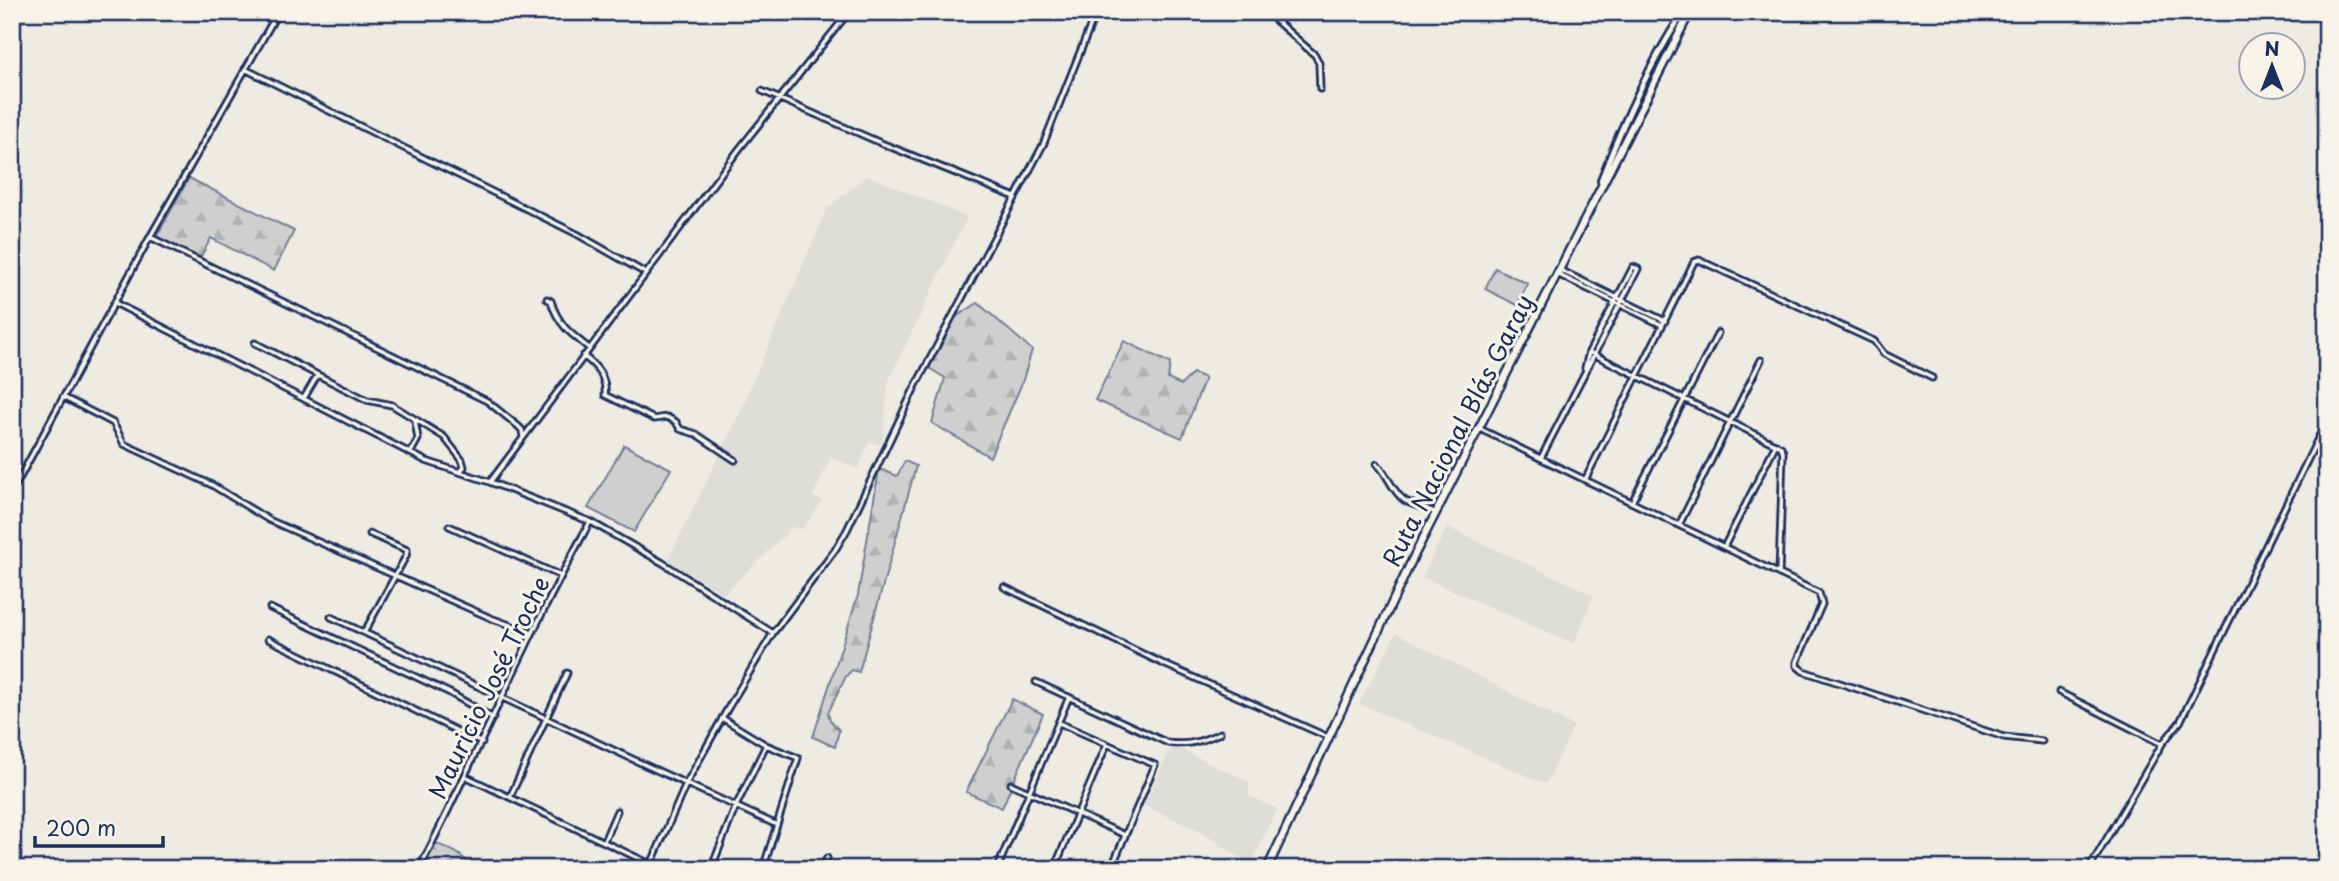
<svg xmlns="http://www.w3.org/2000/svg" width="2339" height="881" viewBox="0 0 2339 881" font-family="'Playpen Sans',sans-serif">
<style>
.built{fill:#deddd8}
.green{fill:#cfcfcf;stroke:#757f96;stroke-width:2}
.forest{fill:url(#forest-firs);stroke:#757f96;stroke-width:2}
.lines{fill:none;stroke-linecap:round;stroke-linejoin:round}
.minor-casing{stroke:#1b2f5e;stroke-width:9}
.tertiary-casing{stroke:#1b2f5e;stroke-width:10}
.trunk-casing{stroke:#1b2f5e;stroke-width:11}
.minor{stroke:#f7f3e8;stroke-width:3.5}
.tertiary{stroke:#f7f3e8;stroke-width:4.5}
.trunk{stroke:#f7f3e8;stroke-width:6}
.labels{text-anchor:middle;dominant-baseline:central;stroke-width:6;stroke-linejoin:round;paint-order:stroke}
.street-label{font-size:24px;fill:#1b2f5e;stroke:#f7f3e8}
</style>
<defs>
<pattern id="forest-firs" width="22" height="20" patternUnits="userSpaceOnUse" patternTransform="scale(1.75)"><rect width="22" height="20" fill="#cfcfcf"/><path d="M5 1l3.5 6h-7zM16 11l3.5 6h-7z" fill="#b1b2b4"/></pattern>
</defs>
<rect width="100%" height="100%" fill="#eeebe2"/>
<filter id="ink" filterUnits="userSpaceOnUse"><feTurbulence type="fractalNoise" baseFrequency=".0143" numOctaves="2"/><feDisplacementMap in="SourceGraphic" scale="14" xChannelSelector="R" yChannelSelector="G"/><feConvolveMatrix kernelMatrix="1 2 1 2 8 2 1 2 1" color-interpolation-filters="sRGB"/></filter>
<g filter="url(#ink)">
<!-- built -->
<path class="built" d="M867,175l100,42 -78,163 -7,65 -13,-3 -11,27 -27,-12 -18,39 9,5 -19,28 -10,-2 -69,67 -56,-34 69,-141 90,-210z
M1447,527l147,68 -20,49 -152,-67z
M1396,633l178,93 -28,58 -187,-80z
M1172,745l77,37v14l28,13 -26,55 -47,-30 -60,-29z"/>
<!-- green -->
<path class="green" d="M1495,268l33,16 -11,21 -32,-16z
M624,445l47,24 -37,63 -46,-24z"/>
<!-- forest -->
<path class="forest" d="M189,178l105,53 -20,40 -63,-33 -12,22 -45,-19z
M978,303l54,47 -10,33 -32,74 -58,-34 13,-45 -16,-10 25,-50z
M1124,341l46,22 -2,16 13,6 12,-12 12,5 -23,60 -87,-38z
M905,461l11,5 -57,206 -7,-2 -6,6 -18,37 2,7 9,10 -4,17 -22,-10 45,-142 21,-126 18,7z
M1012,699l31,15 -41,94 -36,-16z
M435,843c15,6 29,11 37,26h-50z"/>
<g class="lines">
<defs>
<path id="minor" d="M1266,12l49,43 4,8 1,26
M245,69l332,165 70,40
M762,91l119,52 134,54
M150,237l337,164 31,25 4,4 1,7
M1560,270l105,51
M1557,274l105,51
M547,299l4,2c7,24 20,33 38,47
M115,303l311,158 64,21
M255,343l112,57 25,5 52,32 18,23 2,7 -4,5
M1589,352l192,95 2,5 -4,122
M583,356c13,9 24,22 22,39l49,24 13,-2 9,5 4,7 16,5 39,26
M63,397l50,26 11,21 88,41 57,35 224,99 39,14
M304,398l13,-22
M1478,428l341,165 3,11 -25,58v4l6,5 201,66 38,4
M411,452l7,-13 -3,-18
M1541,458l97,-189 -5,-2 -44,85 -4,16
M1377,464c11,10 14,26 27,36 9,6 22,7 31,13
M1585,480l109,-218 5,-2 175,81 10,13 48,24
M12,492l138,-255 128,-225
M1632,502l86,-169
M1679,525l82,-165
M449,526l112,50
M1724,547l52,-103
M1004,587l164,79 160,71
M270,608l180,85 43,25
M331,617l312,147 134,61
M365,631l41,-75 1,-6 -37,-16
M773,633l-110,-70 -72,-41 -101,-40 250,-334 109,-136
M268,639l214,104
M1036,682l132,61c20,3 34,-2 52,-10
M2059,692l103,52
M722,718l44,27 32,13 -35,111
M1059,723l96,42 -44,104
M467,777l194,92
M1011,784l114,51
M510,797l57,-124
M604,841l13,-30
M419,869c59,-115 108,-234 171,-347
M649,869l38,-87 41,-74 45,-75 62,-83 12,-20 67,-141 129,-244 53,-133
M711,869l25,-63 30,-61
M822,869l5,-11
M997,869l72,-172
M1054,869l53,-125
M2089,869l73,-125 18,-22 147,-302"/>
<path id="tertiary" d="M1602,184l-1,-4c22,-57 47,-113 80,-164l6,-4"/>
<path id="trunk" d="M1267,869l145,-309 278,-548"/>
</defs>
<!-- minor casing -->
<use href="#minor" class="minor-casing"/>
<!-- tertiary casing -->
<use href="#tertiary" class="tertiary-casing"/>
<!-- trunk casing -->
<use href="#trunk" class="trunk-casing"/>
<!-- minor -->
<use href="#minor" class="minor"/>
<!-- tertiary -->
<use href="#tertiary" class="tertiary"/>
<!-- trunk -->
<use href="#trunk" class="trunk"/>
</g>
</g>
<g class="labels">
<!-- street labels -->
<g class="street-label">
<text transform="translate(1457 430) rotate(-63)">Ruta Nacional Blás Garay</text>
<text transform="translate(488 687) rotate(-64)">Mauricio José Troche</text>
</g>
</g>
<!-- margin -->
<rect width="2339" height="881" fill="none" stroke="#f7f3e8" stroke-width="42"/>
<rect x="21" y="21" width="2297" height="839" fill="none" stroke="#1b2f5e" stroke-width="2.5" filter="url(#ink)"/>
<!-- north arrow -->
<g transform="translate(2272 66)"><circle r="33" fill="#f7f3e8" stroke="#9fa5b1" stroke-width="2"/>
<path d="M0-5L12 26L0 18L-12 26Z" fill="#1b2f5e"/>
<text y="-10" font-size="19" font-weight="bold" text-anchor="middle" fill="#1b2f5e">N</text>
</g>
<!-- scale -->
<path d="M35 836v10h128v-10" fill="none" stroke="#1b2f5e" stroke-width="3.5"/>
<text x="46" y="836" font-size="21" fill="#1b2f5e" stroke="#f7f3e8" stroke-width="5" paint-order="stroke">200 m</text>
</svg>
